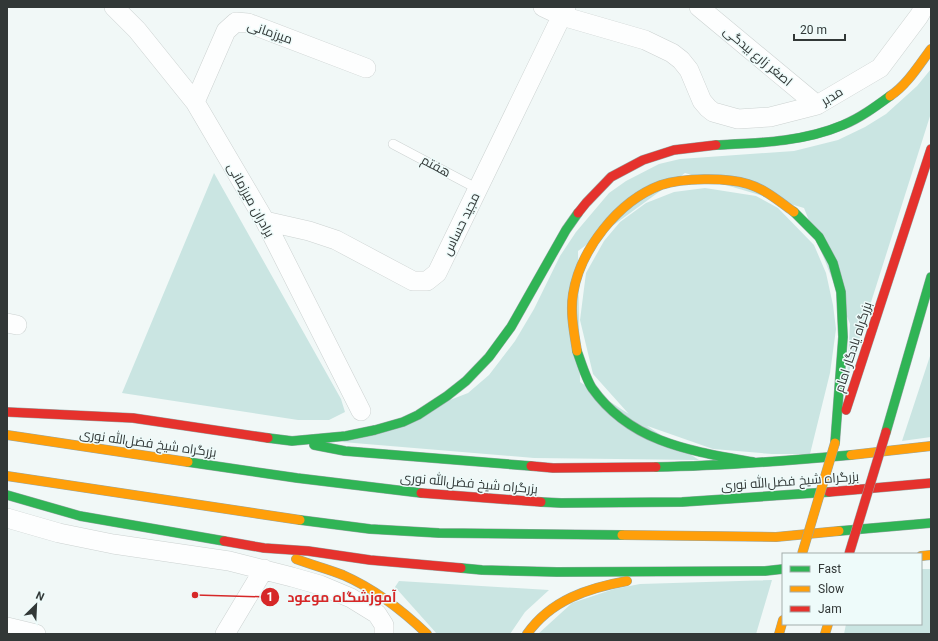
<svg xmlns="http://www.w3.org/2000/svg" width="938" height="641" viewBox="0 0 938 641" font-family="Roboto,Cairo,sans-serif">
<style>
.green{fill:#cae5e2}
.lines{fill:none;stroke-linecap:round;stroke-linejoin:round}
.lane-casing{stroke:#ccd2d1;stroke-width:10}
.street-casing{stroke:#ccd2d1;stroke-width:20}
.fast-casing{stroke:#97a7a5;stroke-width:10}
.slow-casing{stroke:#97a7a5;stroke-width:10}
.jam-casing{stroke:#97a7a5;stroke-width:10}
.lane{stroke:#fdfefe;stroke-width:9}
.street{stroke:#fdfefe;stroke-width:19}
.fast{stroke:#30b455;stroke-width:9}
.slow{stroke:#ff9f0a;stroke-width:9}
.jam{stroke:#e5322d;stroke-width:9}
.slow-bridge-casing{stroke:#97a7a5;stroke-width:10;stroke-linecap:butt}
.jam-bridge-casing{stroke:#97a7a5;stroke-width:10;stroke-linecap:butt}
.slow-bridge{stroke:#ff9f0a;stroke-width:9}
.jam-bridge{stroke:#e5322d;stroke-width:9}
.labels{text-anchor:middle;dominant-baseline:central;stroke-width:3;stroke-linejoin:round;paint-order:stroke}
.street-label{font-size:13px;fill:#323837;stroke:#eefbfa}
.leader{fill:none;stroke:#d62828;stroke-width:1.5}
.callout-dot{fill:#d62828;stroke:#eefbfa;stroke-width:1.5}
.mark-label{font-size:12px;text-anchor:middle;font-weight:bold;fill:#fff}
.callout-label{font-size:14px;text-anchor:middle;font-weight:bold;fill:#d62828;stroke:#eefbfa;stroke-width:3;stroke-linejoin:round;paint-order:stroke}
</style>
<rect width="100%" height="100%" fill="#f1f8f7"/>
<!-- green -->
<path class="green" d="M931,69v44l-84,265 3,-54 -46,-116 -119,-35 -107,78 2,131 119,78 -165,-2 -192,-16 126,-49 21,-18 26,-34 19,-32 26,-53 16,-24 33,-39 17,-12 33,-17 21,-5 114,-8 44,-11 27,-13 21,-13 31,-28z
M214,173l127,226 4,13 -16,8h-31l-176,-27z
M705,188l51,8 22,12 36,37 12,28 7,32 3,24 -6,44 -20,81h-38l-59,-5 -77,-27 -43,-48 -13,-54 6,-47 18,-32 16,-19 26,-19 28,-11z
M931,353v84l-29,4z
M921,569h10v65h-87l2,-10h75z
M772,580l-16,54h-218l34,-31 42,-14 26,-5z
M399,581l150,9 -24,22 -15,22h-73l-42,-47z"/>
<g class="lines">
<defs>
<path id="lane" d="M393,144l85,45"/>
<path id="street" d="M114,7l23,23 58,72 70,119 96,190
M543,7l19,9 83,24 27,13 9,7 8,10 13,31 6,7 5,4 25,7 32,-2 47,-12 63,-37 39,-52 5,-9
M699,7l118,98
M195,102l31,-71 10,-9 12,1 118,45
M265,221l44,10 27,9 77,41h14l10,-8 129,-266
M7,323l10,2
M7,518l52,15 54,11 116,17 63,16 28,8 31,13 26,16 7,11v9
M7,627l29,7
M225,634l39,-65"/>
<path id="fast" d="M716,145c43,-2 87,-3 127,-20 17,-7 32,-18 47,-29
M794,212l25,25 14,26 8,29 2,45 -8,106
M577,351c4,11 9,28 15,37 39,55 99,63 161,74
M886,432l45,-155
M268,438l24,3 54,-5 29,-6 28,-8 15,-7 29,-19 19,-15 23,-24 22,-30 55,-97 12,-17
M314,445l31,6 186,15
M188,462l109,16 124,15
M656,467c65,-1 130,-6 195,-12
M7,495l73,21 144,25
M541,502l20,1 121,-1 147,-10
M300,520l70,9 69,4 183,2
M839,531l92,-8
M461,568l21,2 75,2 208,-1 18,-2"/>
<path id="slow" d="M890,96c17,-11 29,-31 41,-47
M577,351c-3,-19 -7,-38 -4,-57 7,-44 45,-93 88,-109 21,-7 65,-8 87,-1 17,5 32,18 46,28
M7,435l181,27
M851,455l80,-9
M7,476l293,44
M622,535l154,2 63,-6
M921,556l10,-1
M296,559c16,6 32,10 47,16 32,14 59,35 84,59
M527,634c24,-34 61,-46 100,-53
M779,634l4,-14
M825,634l3,-10"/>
<path id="jam" d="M578,213l8,-10 25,-26 32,-17 31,-10 42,-5
M846,410l85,-261
M7,412l126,6 135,20
M531,466l22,2 103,-1
M829,492l102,-9
M421,493l120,9
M224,541l40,7 44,3 62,9 91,8"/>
</defs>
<!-- lane casing -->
<use href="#lane" class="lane-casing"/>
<!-- street casing -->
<use href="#street" class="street-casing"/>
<!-- fast casing -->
<use href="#fast" class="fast-casing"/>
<!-- slow casing -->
<use href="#slow" class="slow-casing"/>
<!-- jam casing -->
<use href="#jam" class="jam-casing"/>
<!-- lane -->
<use href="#lane" class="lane"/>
<!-- street -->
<use href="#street" class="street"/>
<!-- fast -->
<use href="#fast" class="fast"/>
<!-- slow -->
<use href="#slow" class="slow"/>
<!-- jam -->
<use href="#jam" class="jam"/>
<defs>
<path id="slow-bridge" d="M802,554l33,-111"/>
<path id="jam-bridge" d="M849,554l37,-122"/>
</defs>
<!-- slow-bridge casing -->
<use href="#slow-bridge" class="slow-bridge-casing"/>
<!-- jam-bridge casing -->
<use href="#jam-bridge" class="jam-bridge-casing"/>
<!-- slow-bridge -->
<use href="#slow-bridge" class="slow-bridge"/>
<!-- jam-bridge -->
<use href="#jam-bridge" class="jam-bridge"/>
</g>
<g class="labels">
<!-- street labels -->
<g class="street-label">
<text transform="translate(270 32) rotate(19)">میرزمانی</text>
<text transform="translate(758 56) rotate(40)">اصغر زارع بیدگی</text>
<text transform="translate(832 96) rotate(-31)">مدبر</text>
<text transform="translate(436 166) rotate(28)">هفتم</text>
<text transform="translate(251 200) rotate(61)">برادران میرزمانی</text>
<text transform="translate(461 224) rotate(-64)">مجید حساس</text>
<text transform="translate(853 347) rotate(-72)">بزرگراه یادگار امام</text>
<text transform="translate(148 443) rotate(8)">بزرگراه شیخ فضل‌الله نوری</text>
<text transform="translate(790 481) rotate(-4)">بزرگراه شیخ فضل‌الله نوری</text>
<text transform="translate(469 483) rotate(5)">بزرگراه شیخ فضل‌الله نوری</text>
</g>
</g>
<!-- callouts -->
<path class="leader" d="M195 595L270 597"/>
<g class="callout-dot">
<circle cx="195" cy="595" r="4"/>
<circle cx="270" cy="597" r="10"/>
</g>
<g class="mark-label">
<text x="270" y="601">1</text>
</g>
<g class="callout-label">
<text x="342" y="602">آموزشگاه موعود</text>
</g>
<!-- border -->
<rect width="938" height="641" fill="none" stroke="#323837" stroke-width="16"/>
<!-- legend -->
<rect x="782" y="553" width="140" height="72" fill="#eefbfa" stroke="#a3adac"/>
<rect x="790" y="566" width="20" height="6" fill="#30b455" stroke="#a3adac"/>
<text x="818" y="573" font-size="12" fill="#323837">Fast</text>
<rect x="790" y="586" width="20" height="6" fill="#ff9f0a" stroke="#a3adac"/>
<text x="818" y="593" font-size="12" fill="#323837">Slow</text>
<rect x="790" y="606" width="20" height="6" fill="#e5322d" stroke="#a3adac"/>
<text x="818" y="613" font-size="12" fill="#323837">Jam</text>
<!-- north arrow -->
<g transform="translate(36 605) rotate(24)" stroke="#eefbfa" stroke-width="3" paint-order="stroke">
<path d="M0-3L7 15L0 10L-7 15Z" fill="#323837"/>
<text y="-6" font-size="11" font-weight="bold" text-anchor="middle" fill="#323837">N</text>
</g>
<!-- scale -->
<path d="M794 34v6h51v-6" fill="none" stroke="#323837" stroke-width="2"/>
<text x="800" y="34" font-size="12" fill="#323837" stroke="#eefbfa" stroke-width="3" paint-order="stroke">20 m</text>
</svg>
